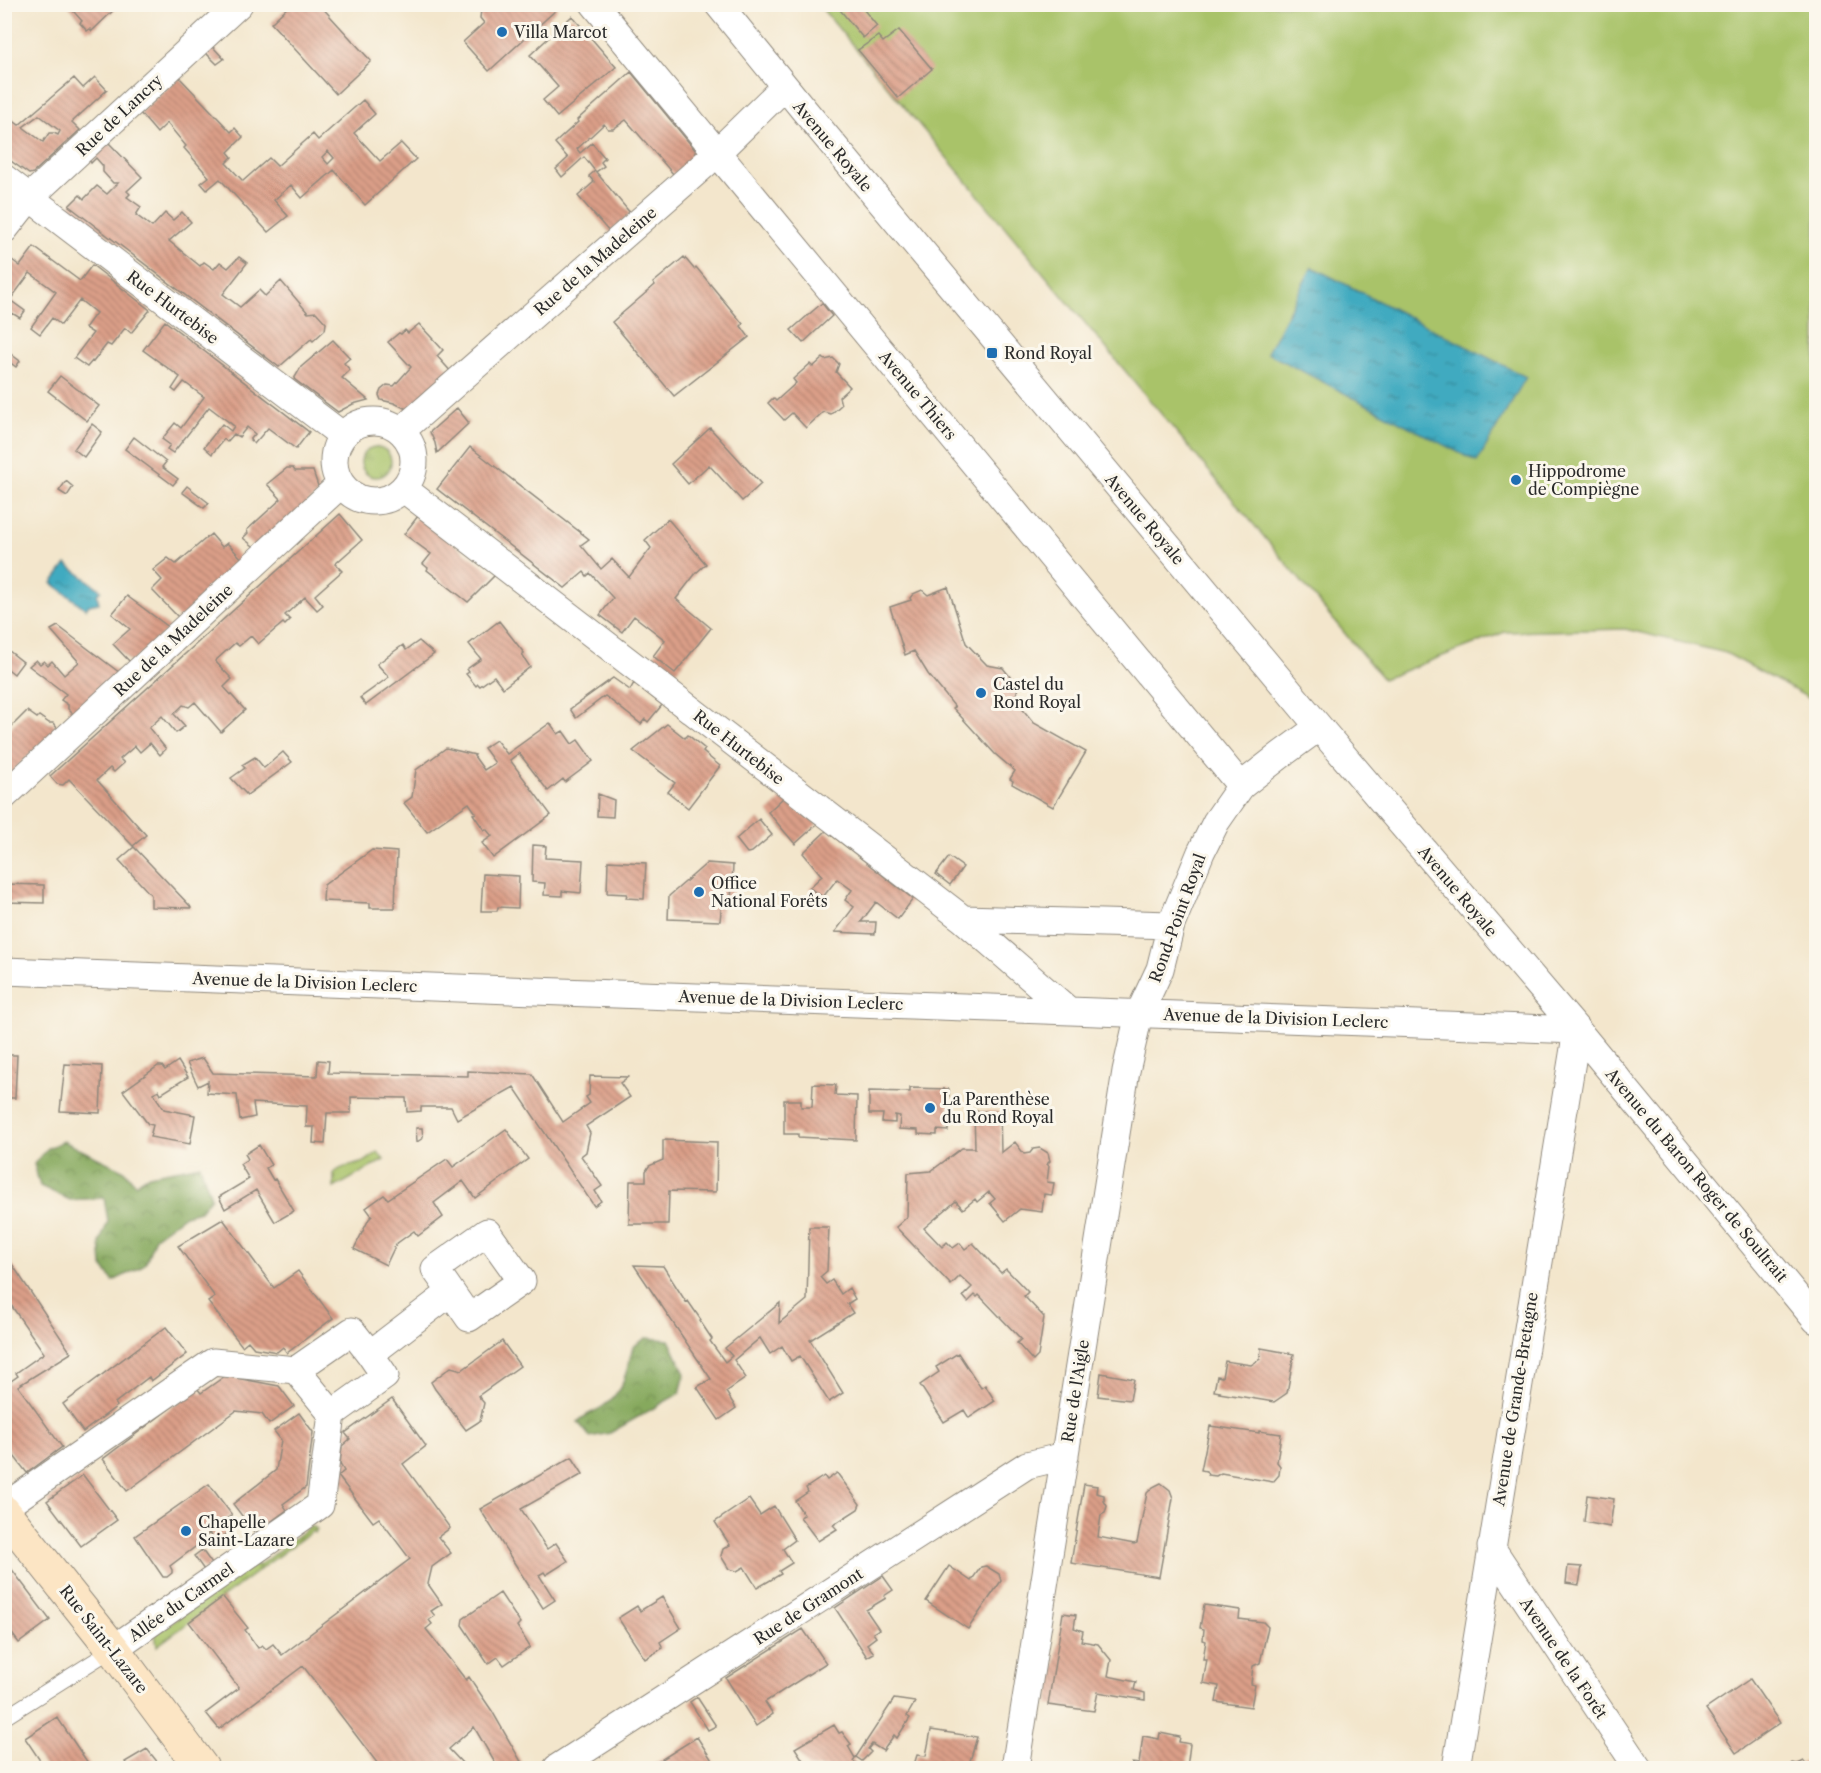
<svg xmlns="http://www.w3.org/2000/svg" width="1821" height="1773" viewBox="0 0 1821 1773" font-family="'Libre Caslon Text',serif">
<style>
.grass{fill:url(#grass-tufts);stroke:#6a774a;stroke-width:1.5}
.forest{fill:url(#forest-crowns);stroke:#586a44;stroke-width:1.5}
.garden{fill:#a9c369;stroke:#6a774a;stroke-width:1.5}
.water{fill:url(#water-ripples);stroke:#366a76;stroke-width:1.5}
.building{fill:url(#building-back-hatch);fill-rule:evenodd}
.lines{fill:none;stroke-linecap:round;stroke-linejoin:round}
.lane-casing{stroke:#8f887c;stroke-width:16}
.street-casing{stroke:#8f887c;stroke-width:29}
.secondary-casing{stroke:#8f887c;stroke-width:35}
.lane{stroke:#fff;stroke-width:14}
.street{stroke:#fff;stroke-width:27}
.secondary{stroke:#fce5c4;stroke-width:33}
.poi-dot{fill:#1f6fb2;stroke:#fbf7ec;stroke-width:2}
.labels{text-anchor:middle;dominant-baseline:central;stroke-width:6;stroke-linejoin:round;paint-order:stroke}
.poi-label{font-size:16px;fill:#2b2b2b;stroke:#fbf7ec;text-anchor:start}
.street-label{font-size:16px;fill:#2b2b2b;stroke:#fbf7ec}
</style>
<defs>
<pattern id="grass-tufts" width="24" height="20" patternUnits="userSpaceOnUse" patternTransform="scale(1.5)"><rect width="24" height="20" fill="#a9c369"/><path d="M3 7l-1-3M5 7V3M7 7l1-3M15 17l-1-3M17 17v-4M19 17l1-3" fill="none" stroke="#8a9f57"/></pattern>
<pattern id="forest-crowns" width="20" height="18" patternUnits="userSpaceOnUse" patternTransform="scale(1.5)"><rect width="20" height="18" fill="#86a95d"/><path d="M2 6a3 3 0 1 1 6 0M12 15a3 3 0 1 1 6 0" fill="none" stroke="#6e8a4d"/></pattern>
<pattern id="water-ripples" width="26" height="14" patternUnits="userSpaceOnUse" patternTransform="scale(1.5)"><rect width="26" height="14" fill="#40aac0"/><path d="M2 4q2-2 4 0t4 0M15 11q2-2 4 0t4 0" fill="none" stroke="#368b9c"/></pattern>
<pattern id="building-back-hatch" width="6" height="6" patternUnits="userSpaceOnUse" patternTransform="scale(1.5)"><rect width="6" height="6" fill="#db9f88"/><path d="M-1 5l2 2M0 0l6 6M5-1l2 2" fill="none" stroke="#b2826f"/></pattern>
</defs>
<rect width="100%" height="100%" fill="#fbf7ec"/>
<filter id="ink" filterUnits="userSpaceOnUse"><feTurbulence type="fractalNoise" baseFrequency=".0167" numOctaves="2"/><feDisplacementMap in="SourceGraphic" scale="12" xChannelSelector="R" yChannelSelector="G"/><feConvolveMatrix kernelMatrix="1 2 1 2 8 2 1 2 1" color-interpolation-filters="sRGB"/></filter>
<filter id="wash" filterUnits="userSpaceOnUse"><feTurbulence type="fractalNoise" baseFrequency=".008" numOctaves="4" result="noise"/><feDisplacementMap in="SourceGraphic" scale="24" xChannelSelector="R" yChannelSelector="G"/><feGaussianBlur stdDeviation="1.35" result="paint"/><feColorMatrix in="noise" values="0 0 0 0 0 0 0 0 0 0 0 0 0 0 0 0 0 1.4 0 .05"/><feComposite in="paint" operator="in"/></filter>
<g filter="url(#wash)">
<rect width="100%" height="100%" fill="#f3e6cc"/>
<!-- grass -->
<path class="grass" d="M361 462a15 15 0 1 1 30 0a15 15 0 1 1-30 0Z
M378,1152l6,8 -50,28v-15c9,-8 16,-6 27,-10 7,-2 11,-7 17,-11z
M309,1527h5l3,3 -3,3 -2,-2 -155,115 -2,-12 101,-71 2,3z"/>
<!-- forest -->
<path class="forest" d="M63,1141l62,30 10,13 14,-9 51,-10 11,32 -11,14 -15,4 -30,22 -9,25 -6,6 -27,13 -11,-16 -2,-23 8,-21 -4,-23 -34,2 -30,-14 -6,-22 14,-16z
M646,1338l23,2 16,34 -5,19 -70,40 -20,4 -12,-15c7,-8 15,-9 24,-15 22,-14 25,-37 31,-60z"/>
<!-- garden -->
<path class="garden" d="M819,5h997v697l-90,-49 -101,-24 -120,3 -122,47z"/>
<!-- water -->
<path class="water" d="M1312,267l214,110 -49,85 -210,-109z
M66,564l35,26 -4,5 2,8 -10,2 -3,4 -34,-26z"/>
<g id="blocks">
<!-- building -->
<path class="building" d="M67,4h53l-28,27 -2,-2 -3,2 -7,-8 2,-2z
M291,4h28l52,57 -35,33 -65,-71z
M486,4h69l2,5 -68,62 -26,-29 21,-19 -4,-5 1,-8z
M836,5h24l17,21 -14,12z
M572,16l44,51 -59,50 -14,-17 15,-13 -28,-32z
M899,30l33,39 -34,29 -40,-48 20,-14 5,6z
M213,47l11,12 -7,5 -11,-11z
M631,72l65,79 -1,5 -21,19 -48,-55 -13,9h-5l-4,-5 -27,25 3,4 12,-10 13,15 -4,4 3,4 -8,6 35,42 -21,19 -32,-37 16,-14 -5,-6 6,-5 -11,-14 -22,20 -6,-8 12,-11 -13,-15 23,-21 -1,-2z
M95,77l12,13 -35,32 8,8 -47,43 -4,1 -25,-18v-42l15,11 55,-47 9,10zM39,115l21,16 -2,4 -4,-2h-5l-6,9 -20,-15z
M179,77l52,55 4,-4 8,9 -15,15 4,5 -6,6 17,18 26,-23 8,8 36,-32 5,6 45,-40 12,14 -21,19 26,28 21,-18 15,16 -51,46 -31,-35 -32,28 -11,-13 -17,15 14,16 -20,16 -48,-53 -13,11 -6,-7 8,-6 -25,-29 2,-2 -19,-23 -10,10 -17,-20zM328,151l6,7 -6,6 -6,-7z
M108,142l34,35 -15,14 3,3 -3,3 14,10 -5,8 16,12 13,-14 8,7 9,-8 9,10 -22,19 31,25 4,-4 10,7 6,-7 8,6 11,-11 8,6 -24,31 17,13 19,-17 6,6 16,-15 27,32 8,-1 10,11 -1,7 -12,11 -2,-2 -32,28 -210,-161 11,-11 4,4 13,-13 10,8 11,-11h-5l-10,-11v-6l-7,-8 -5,5 -2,-3z
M34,247l46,34 12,-16 58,45 -19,23 -6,-5 -14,18 -4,-2 -14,18 -1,-1 -5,6 -13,-9 19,-25 -8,-5 11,-15 -16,-13 -19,25 -9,-7 -12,16 -9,-7 25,-35 -26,-19 -20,27 15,11 -5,7 -8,-5 -8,9v-68l16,12z
M684,257l10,12 2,-2 47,57 -2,2 8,11 -75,59 -62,-74 43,-37 -2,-2z
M822,303l10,13 -29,27 -12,-13z
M165,321l144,111 -13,17 -28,-21 -14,16 -4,-4 5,-6 -8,-7 -8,10 -5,-3 -7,8 -3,-3 -12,15 -8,-7 18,-23 9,7 3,-5 -25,-19 -36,46 -6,-4 3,-4 -8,-6 13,-16 6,5 23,-31 -20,-15 -8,10 -4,-3 8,-12 -37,-27z
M419,324l24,26 -6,6 16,18 -42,37 -17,-8 -13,-3 -2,-5 2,-5 6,-5 7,1 17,-19 -23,-25 11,-9 2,1 4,-4 3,3z
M333,340l17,18 -6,5 6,7 -8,8 26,22 -15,4 -15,8 -44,-33 7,-12z
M4,349l16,12 -4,6 -12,-9z
M823,358l2,2 8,-2 6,6 -3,8 14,15 -11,10 2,8 -10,9 -8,-2 -17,16 -14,-15 -8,7 -16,-17 5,-5 3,3 20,-18 -3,-4 17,-15 3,3z
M60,376l39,30 -12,15 -39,-30z
M457,408l12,15 -32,30 -2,-10 -5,-11z
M92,424l10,8 -18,25 -10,-8z
M710,428l51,56 -19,17 -33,-36 -21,19 -17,-20z
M134,437l32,25 -4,5 16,12 -5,6 -48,-36z
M470,447l119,92 -8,6 20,24 11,-10 17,18 22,-29 -6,-8 23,-21 38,45 -10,9 -20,26 35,29 -36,45 -22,-17 12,-16 -31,-24 -12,16 -22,-17 13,-17 -23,-25 -3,3 -3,-4 -19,16 -128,-99z
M287,468h6l2,3h18l7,21 -63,57 -14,-11 5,-5 -1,-3 34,-31 -14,-15z
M66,481l7,6 -6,9 -8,-5z
M187,486l22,17 -5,5 -22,-16z
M340,514l22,26 -27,24 7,7 -27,24 8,10 -6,5 -12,-13 -20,18 5,5 -5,5 -2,-2 -25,21 -7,-8 -12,10 -4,-3 -20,18 17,18 -8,8 21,23 -24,22 -26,-30 -6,5 -6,-2 -9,9 11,12 -9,7 -14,-17 -13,12 17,21 -6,6 -10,-12 -10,9 -5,-6 -15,13 4,4 -10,9 -4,-4 -13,12 49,55 -13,11 -64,-67 -6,6 -6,-1 -7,-8z
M418,516l77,59 -27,27 -41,-32 1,-2 -5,-4 8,-10 -27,-20z
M211,534l11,13 5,-4 17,18 -64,58 -28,-29 10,-10 -9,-10 15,-12 8,6z
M948,587l18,56 21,22 16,3 15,19 -3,13 19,23 52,29 -33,55 -41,-23 1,-3 -3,-2 5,-8 -20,-17 -42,-46 2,-1 -27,-33 -14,-23 -9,4 -15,-48 21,-7 -1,-2 3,-4 9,-4 6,5z
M127,596l43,32 -39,35 -18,-19 17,-15 -18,-15z
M499,621l25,32 -2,2 8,12 -27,21 -9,-12 -14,10 -2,-2 -2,2 -10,-12 3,-2 -2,-3 14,-10 -12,-15z
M58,626l62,47 -46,42 -6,-6v-4l-7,-5 5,-6 -37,-28 7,-6 4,4 4,-3 4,4 4,-4 12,14 15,-13 -28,-32z
M419,641l15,13 -68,51 -6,-7 29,-21 -12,-13 26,-19 3,5z
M4,647l19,15 -9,12 -10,-8z
M613,678l17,12 4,-7 28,22 -14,17 -3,-3 -4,5 -36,-28 -29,22 -6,-9z
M27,711l10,7 2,-2 10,7h4l5,6 -53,49v-45z
M550,723l8,11 5,-3 9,13 6,-4 15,21 -28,21 -2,-3 -15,12 -29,-38 -9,7 41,55 -58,43 -11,-15 10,-7 -6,-7 -2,1 -11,-16 3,-1 -7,-10 -42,29 -23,-29 8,-6 4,-27 30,-22 29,7 -1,1 10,14 11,-7 -11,-15 12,-8 11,14z
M667,724l18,14 3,-3 17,14 -2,3 17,14 -32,42 -20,-16 7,-9 -42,-32z
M283,752l9,10 -45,33 -16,-17 14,-10 -3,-3 13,-8 9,11z
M598,794l16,6 -1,17 -16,-1z
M783,798l34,26 -22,20 -27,-32z
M759,819l13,16 -20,17 -5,1 -11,-14z
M826,831l87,68 -15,20 -22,-17 -15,20h15l-1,12 -40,-2 19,-25 -9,-7 7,-10 -15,-11 -14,18 -14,-9 13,-12 -19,-23z
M533,845l13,1 -1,12 38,2 -2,33 -19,-2v5l-18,-1 1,-12 -13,-1z
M134,847l56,59 1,2 -40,-1v-12l-32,-35z
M372,850l25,2 -2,56h-25v-5l-47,-2 1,-16z
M949,857l14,10 -13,18 -14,-11z
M608,861l38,2 -2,36 -18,-1 1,-4 -20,-1z
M707,863l26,2 -2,36h-9l-2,20 -52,-2 1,-23z
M483,874l36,2 -1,32 -20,-1 -1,4h-16z
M4,884l40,1v18l-40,-1z
M5,1055h12l-2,43h-10z
M203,1058l10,15 104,3 1,-16 11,1 -1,12 140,3v-5l64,3 31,48 27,-19 -4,-6 3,-2 1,-19 38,1 -8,6 10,14 -44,29 4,7 -4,19 -5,4 21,30 -7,5 6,10 -7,5 -80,-119 -57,32 -6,-12h-30v4l-14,1 -1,-14 -55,-1v16h-24l-2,31 -12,-1 1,-16h-8l1,-21 -54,-3 2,14 -15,3 -3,-25 -30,-2 1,-12 -10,5 -11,-23z
M178,1061l10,16 -27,17 -2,-4 -6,3 11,16 31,6 -5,29 -40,-7 3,-12 -5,-1 -25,-33 35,-25h4l3,4z
M65,1064l37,2 -2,47 -40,-2z
M813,1084l23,1 -1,10 22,1 -1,44 -58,-3v-3h-14v-34h17v7h11z
M910,1088l39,1 -1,42 -11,-1v5l-19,-1v-4l-19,-1 1,-13 -5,-1v8l-13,-1 1,-8h-14v-23l41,1z
M974,1111l26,1 1,41 14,-11 9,12 6,-1 3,-4 7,-1 8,5 2,8 -3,3 2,2 -2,16 7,1 -2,12 -8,-1 -2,18 -22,-3 -15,12 -15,-18 5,-4 -6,-7 -12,10 -2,-3 -12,10 -7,-8 -32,27 18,19 5,-5 6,6 7,-5 5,6 8,-6 28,30 5,-4 22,23 -4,4 20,21 -6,39 -5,5 -16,-18 4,-4 -42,-44 -2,2 -2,-2 -7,7 -5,-6 9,-9 -12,-11 -9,9 -55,-58 11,-10 1,-44 23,-2 31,-23h13z
M416,1128h6l1,10 -6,4z
M506,1129l22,30 -53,39 -12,-17 -29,22 9,14 -25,19 -4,-5 -18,13 -10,21 -32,-16 15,-30 3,-3 -6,-8 18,-13 4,4 59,-40 6,8z
M663,1140l54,2 -1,50 -47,-1 -1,33h-39l1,-43h16v-10l3,-5 14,-6z
M259,1145l12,20 -5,3 7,12 2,-1 19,32 -19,11 -19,-32 -31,19 -6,-12 30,-18 -9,-15 8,-5 -3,-5z
M223,1219l51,69 24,-17 35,47 -46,35 -4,-6 -6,5 -23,-4 -6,-7 -6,5 -34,-44 7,-5 -37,-51z
M809,1227h20l-2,44 -7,6 6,7 6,-4 9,14 8,-6 6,11 -8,5 6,9 -43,27 33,53 -14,9 -29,-46 -9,5 -9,-15 -12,8 -10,-16 -26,22 12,18 -20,14 10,16 -17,12 -22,-33 14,-8 -77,-114 29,1 23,36 2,-1 13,19 -1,1 12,18 -2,2 15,21 7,-6 -7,-8 55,-45 -1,20 28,-23z
M4,1252l67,101 -53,33 44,61 -35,26 -23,-30v-57l14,-10 -2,-3 28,-20 -40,-58z
M166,1327l21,27 -36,27 -2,-4 -34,26 2,3 -34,26 -20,-28z
M502,1341l18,25 -42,30 6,7 -4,18 -14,9 -31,-41 -4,-7 20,-15 11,3z
M1261,1348l33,6 -7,39 -13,9 -55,-9 1,-1 -6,-1 3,-15 5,1 3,-16 26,4 9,-6z
M958,1353l23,35 4,-3 10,16 -26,17 -5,-8 -20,12 -24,-37 19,-13 -3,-5z
M1101,1373l33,6 -4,21 -32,-4z
M225,1376l54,10 15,20 -25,18 -7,-10 -26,-3 -109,80 -24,-32 94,-71 4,5z
M392,1399l34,47 -23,18 47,64 -12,9 13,16 -19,14 -4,17 14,20 -11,7 4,5 -6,4 3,4 -6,5 40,51 3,-3 23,34 32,56 -2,1h-24l-24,-41 -25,22 14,15 -5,4h-77l-78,-102 -84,63 -13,-16 33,-25 -50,-66 34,-25 25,31 -3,2 13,18 4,-3 4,4 7,-5 9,11 128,-96 -31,-41 -6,4 -35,-46 6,-5 -4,-7 2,-18 8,-7 -5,-6z
M299,1413l14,19 -7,55 -23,17 4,6 -32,23 -22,-29 43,-34 5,-30 -7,-9z
M1210,1426l49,7v-2l22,3 -4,28 3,4 -1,9 -6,7 -52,-9 -5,3 -8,-1 -2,-4 -5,-1z
M572,1457l11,17 -62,35 26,40 9,-6 12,18 -22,14 -2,-3 -5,3 16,25 -12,8 -63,-99z
M837,1473l23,31 -2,5 -25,16 4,4 -19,12 -18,-24 4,-2 -9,-14 13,-9 -2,-4 18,-12 3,4z
M83,1475l34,45 -36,26 -34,-45z
M1161,1483l9,7 3,8 -14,79 -88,-14 13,-79 13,2 -1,7 8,2v6l3,5 -2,7 -4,2 -3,22 36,7 3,-1 10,-50 6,-6z
M209,1484l23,31 -6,4 7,10 -17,13 -7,-9 -3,3 1,2 -37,28 2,4v3l-5,4h-4l-28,-41z
M1587,1495l27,4 -4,28 -26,-5z
M749,1499l11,16 14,-9 21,34 -12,9 9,14 -13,8 2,3 -24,14 -13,-21 -7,4 -8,-2 -8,-13 2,-7 7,-4 -15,-23z
M202,1550l10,14 -8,6 -10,-14z
M4,1559l46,61 -31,23 -15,-20z
M949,1566l22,15 10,-14 5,-1 13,8 2,7 -33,48 -42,-28z
M1568,1566l14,1 -3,18 -13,-2z
M883,1576l10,14 -9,6 2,2 -20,12 13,19 -6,4 3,4 -9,7 7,9 -7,4 -32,-49z
M500,1593l20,30 -3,3 13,21 -26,18 -6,-8 -10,7 -26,-39 1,-6z
M662,1597l19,31 -21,14 3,6 -18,11 -27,-41 19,-12 3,5z
M1204,1605l36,5 -1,9 24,3 5,5 -8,36 -7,3 -2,18 4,1 -4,22 -35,-5 3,-16 -16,-3 4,-24h-4l3,-18 -3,-1 1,-11 -4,-1z
M1063,1613l13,2 -2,13 9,3 -2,10 17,3 13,16 -3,16 28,6 -2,8 11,3v7l-47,-8 -4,19 -46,-6z
M803,1629l23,34 -61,39 8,12 -17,12 -30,-48z
M1750,1679l30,44 -44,30 -30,-44z
M697,1697l19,29 -8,4 -18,-28z
M894,1699l21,3 -8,14 3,2 -13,20 -3,-3 -11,16 -11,-7 -4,5 3,3 -9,9 -6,-4z
M57,1717l33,49 -4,2h-41l-20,-30z
M834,1725l5,8 3,-1 9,12 -3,2 7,12 -2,3 6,4 -2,3h-49l-13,-20z
M931,1730l46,7 -9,31h-55l4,-13 9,1z
M1160,1733l20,4 -1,5 11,2 -3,24h-56l1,-5 7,1 4,-28 16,3z
M697,1737l20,31h-69z
M147,1749l12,15 -8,4h-22l-4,-6z
M1804,1761l5,7h-22l5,-5 6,1z"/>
</g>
</g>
<g filter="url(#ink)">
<use href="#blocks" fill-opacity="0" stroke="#8f887c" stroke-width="1.5"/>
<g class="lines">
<defs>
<path id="lane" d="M4,1718l109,-69"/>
<path id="street" d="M594,4l647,782
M718,4l86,106 515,617 258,303 239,290
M4,178l338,257
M4,230l26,-33 209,-193
M334 461a40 40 0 1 1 80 0a40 40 0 1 1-80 0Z
M401,431l303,-266 80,-78
M404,489l559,430 106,92
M4,796l337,-312
M963,919l208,6
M4,971l1573,59
M296,1370l56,-39 18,23 81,-62 18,26 53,-37 -35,-49 -52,37 16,23
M332,1414l53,-38 -15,-22
M4,1507l209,-145 83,8 36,44 -12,91 -207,144
M1491,1547l147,221
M557,1768l470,-303 38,-9
M1015,1768l111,-697 13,-57 21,-45 11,-44 30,-73 15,-30 25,-36 41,-32 37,-27
M1456,1768l121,-738"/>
<path id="secondary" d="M4,1512l109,137 89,119"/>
</defs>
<!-- lane casing -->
<use href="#lane" class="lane-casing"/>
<!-- street casing -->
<use href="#street" class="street-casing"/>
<!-- secondary casing -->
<use href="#secondary" class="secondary-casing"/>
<!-- lane -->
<use href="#lane" class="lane"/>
<!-- street -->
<use href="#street" class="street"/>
<!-- secondary -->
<use href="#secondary" class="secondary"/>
</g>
</g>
<!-- markers -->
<g class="poi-dot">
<circle cx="502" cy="32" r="6"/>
<rect x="986" y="347" width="12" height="12" rx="3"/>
<circle cx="1516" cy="480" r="6"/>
<circle cx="981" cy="693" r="6"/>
<circle cx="699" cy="892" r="6"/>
<circle cx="930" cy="1108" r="6"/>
<circle cx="186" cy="1531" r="6"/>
</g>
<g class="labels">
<!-- poi labels -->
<g class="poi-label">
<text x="514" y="32">Villa Marcot</text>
<text x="1004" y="353">Rond Royal</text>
<text x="1528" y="471">Hippodrome<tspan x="1528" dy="18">de Compiègne</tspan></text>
<text x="993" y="684">Castel du<tspan x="993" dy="18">Rond Royal</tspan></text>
<text x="711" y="883">Office<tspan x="711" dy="18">National Forêts</tspan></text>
<text x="942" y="1099">La Parenthèse<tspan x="942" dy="18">du Rond Royal</tspan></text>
<text x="198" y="1522">Chapelle<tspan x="198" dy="18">Saint-Lazare</tspan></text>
</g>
<!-- street labels -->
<g class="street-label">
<text transform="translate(119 115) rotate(-43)">Rue de Lancry</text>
<text transform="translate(833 146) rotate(50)">Avenue Royale</text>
<text transform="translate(595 261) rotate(-41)">Rue de la Madeleine</text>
<text transform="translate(173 307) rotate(37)">Rue Hurtebise</text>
<text transform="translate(918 395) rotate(50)">Avenue Thiers</text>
<text transform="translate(1145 519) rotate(50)">Avenue Royale</text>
<text transform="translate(173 640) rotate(-43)">Rue de la Madeleine</text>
<text transform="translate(739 747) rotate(38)">Rue Hurtebise</text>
<text transform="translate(1458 891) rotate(50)">Avenue Royale</text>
<text transform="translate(1177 918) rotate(-70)">Rond-Point Royal</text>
<text transform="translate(305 982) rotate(2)">Avenue de la Division Leclerc</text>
<text transform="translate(791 1000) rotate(2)">Avenue de la Division Leclerc</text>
<text transform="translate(1276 1018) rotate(2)">Avenue de la Division Leclerc</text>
<text transform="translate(1697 1175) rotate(50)">Avenue du Baron Roger de Soultrait</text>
<text transform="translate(1075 1391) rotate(-81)">Rue de l'Aigle</text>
<text transform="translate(1515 1399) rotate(-81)">Avenue de Grande-Bretagne</text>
<text transform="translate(181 1602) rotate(-35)">Allée du Carmel</text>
<text transform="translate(808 1606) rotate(-33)">Rue de Gramont</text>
<text transform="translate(104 1639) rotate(52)">Rue Saint-Lazare</text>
<text transform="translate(1564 1658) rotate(56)">Avenue de la Forêt</text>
</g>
</g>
<!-- margin -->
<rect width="1821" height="1773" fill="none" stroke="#fbf7ec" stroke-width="24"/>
</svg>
